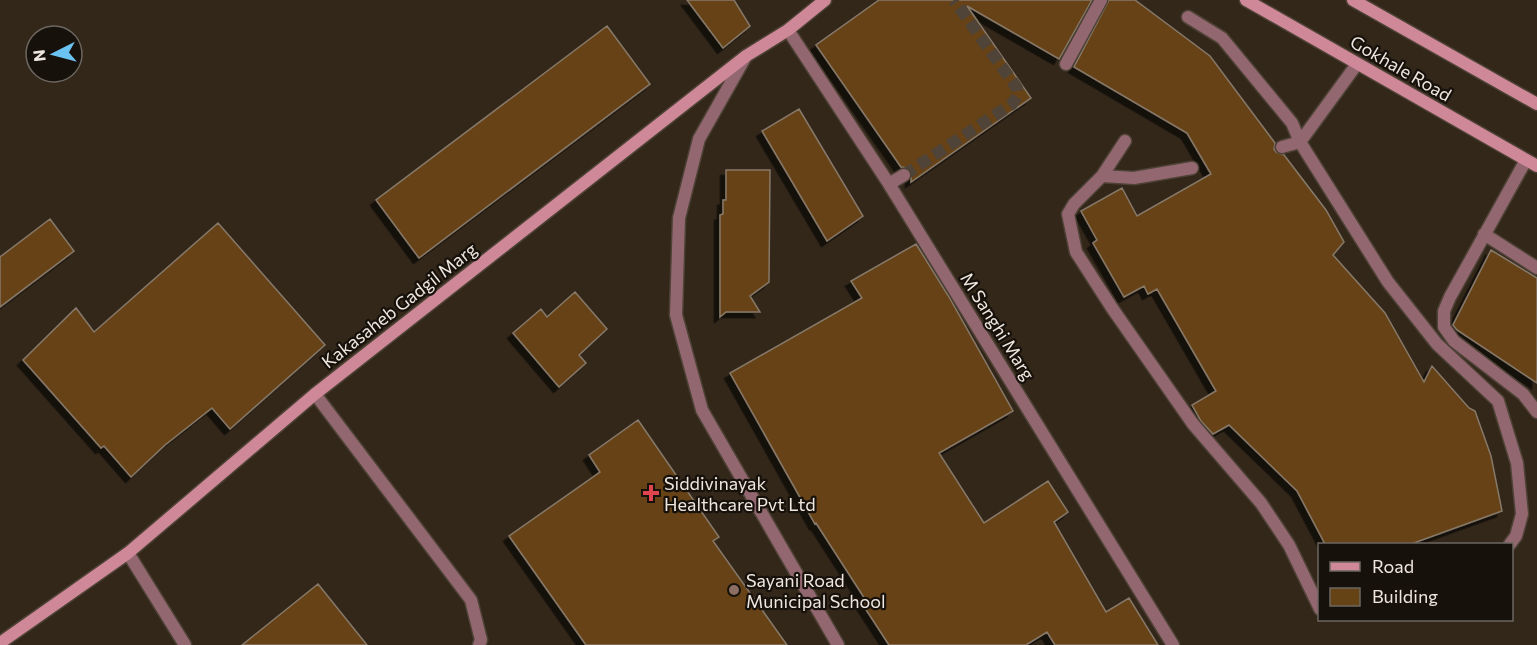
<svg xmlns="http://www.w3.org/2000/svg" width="1537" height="645" viewBox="0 0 1537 645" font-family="Commissioner,sans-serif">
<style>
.building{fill:#664315;stroke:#87796a;stroke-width:1.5;filter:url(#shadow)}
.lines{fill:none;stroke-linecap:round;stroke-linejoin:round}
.street-tunnel{stroke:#4f4437;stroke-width:12;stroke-dasharray:12 6;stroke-linecap:butt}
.lane-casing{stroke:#4d4235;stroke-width:15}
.street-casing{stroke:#4d4235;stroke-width:15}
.secondary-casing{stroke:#4d4235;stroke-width:15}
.lane{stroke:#936770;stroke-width:12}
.street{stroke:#936770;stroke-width:12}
.secondary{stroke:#cf8898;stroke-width:12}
.health-dot{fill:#e0444e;stroke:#17110c;stroke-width:2}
.education-dot{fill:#8d6e63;stroke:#17110c;stroke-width:2}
.labels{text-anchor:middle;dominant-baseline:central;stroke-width:4.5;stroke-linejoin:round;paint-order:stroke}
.street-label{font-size:18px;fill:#efe7de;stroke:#17110c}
.poi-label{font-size:18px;fill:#efe7de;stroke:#17110c;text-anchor:start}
</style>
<defs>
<filter id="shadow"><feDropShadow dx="-5.5" dy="5.5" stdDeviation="0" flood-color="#0009"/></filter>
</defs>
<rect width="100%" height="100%" fill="#33271a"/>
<!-- building -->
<path class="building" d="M687,0h47l16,26 -27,22z
M879,0h213l-33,59 -92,-53 64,92 -120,84v-12l-4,-2 -6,-1 -85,-122z
M1109,0h26l75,56 65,87 -1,6 2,3 8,3 42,55 18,32 -11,13 52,58 39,69 8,-16 37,42 6,3 16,45 11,55 -91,33h-86l-28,-53 -68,-66 -16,9 -12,-13 -9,-16 24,-14 -59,-102 -9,5 -4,-8 -20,11 -31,-54 4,-3 -16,-29 41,-23 15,28 74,-42 -24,-41 -113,-66z
M607,26l43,58 -231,174 -43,-58z
M799,109l64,107 -36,25 -65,-110z
M726,170h44l-1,112 -19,14 10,16h-34l-6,5v-102l3,-1v-14h3z
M50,219l24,32 -74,56v-50z
M218,223l107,122 -95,84 -18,-21 -47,37 -34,32 -27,-31 -3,2 -78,-88 53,-52 18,24z
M916,244l33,53 64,114 -74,42 45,70 64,-42 20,31 -14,10 52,90 23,-14 29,47h-103l-8,-13 -21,13h-137l-28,-43 4,-3 -49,-76 -1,1 -85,-151 132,-75 -11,-17z
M1491,250l46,28v105l-80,-53 -4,-5z
M575,292l32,37 -28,26 7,8 -27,24 -46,-54 28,-24 6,8z
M638,420l81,117 -6,4 74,104h-201l-77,-109 91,-64 -11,-17z
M318,584l49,61h-125z"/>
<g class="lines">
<!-- street-tunnel -->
<path class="street-tunnel" d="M904,175l108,-71 6,-9 -1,-7 -63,-88"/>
<defs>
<path id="lane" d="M1188,17l34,21 70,85 8,19 -18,5
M1066,64l35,-64
M1357,64l-57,78 88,140 49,62 61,57 19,62 5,51 -6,22 -6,8
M1125,141l-23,35 -28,28 -6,10 8,38 36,56 81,116 68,79 28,42 31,64
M1526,160l-76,137 -6,14v16l10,14 69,53 14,18
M1102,176l32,2 58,-10
M1484,234l53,34"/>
<path id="street" d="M788,30l101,154 284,461
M746,56l-47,83 -20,79 -3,97 26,95 136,235
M889,184l15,-9
M315,394l156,206 10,40 -2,5
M128,553l57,92"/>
<path id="secondary" d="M1246,0l291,166
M1353,0l184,104
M0,643l128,-90 187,-159 431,-338 42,-26 37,-30"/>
</defs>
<!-- lane casing -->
<use href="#lane" class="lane-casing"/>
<!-- street casing -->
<use href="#street" class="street-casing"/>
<!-- secondary casing -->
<use href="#secondary" class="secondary-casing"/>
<!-- lane -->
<use href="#lane" class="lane"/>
<!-- street -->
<use href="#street" class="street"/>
<!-- secondary -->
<use href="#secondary" class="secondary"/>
</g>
<!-- markers -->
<path class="health-dot" d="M648 484h6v6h6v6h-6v6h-6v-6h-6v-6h6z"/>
<circle class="education-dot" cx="734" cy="590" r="6"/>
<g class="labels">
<!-- street labels -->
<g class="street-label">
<text transform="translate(1401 68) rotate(30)">Gokhale Road</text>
<text transform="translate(399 305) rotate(-38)">Kakasaheb Gadgil Marg</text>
<text transform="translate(998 326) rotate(58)">M Sanghi Marg</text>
</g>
<!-- poi labels -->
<g class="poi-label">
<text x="664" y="483">Siddivinayak<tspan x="664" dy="21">Healthcare Pvt Ltd</tspan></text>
<text x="746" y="580">Sayani Road<tspan x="746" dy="21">Municipal School</tspan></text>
</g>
</g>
<!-- legend -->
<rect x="1318" y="543" width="195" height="78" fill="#17110c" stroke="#6d6760" stroke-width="1.5"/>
<rect x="1330" y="562" width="30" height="9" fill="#cf8898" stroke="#6d6760" stroke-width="1.5"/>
<text x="1372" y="573" font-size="18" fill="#efe7de">Road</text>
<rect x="1330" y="588" width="30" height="18" fill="#664315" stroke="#6d6760" stroke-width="1.5"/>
<text x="1372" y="603" font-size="18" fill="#efe7de">Building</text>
<!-- north arrow -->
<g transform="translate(54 54) rotate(264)"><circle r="28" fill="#17110c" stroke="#6d6760" stroke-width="1.5"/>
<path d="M0-4.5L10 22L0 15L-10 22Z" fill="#6bc3f2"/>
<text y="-9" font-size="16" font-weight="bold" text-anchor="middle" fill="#efe7de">N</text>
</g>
</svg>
